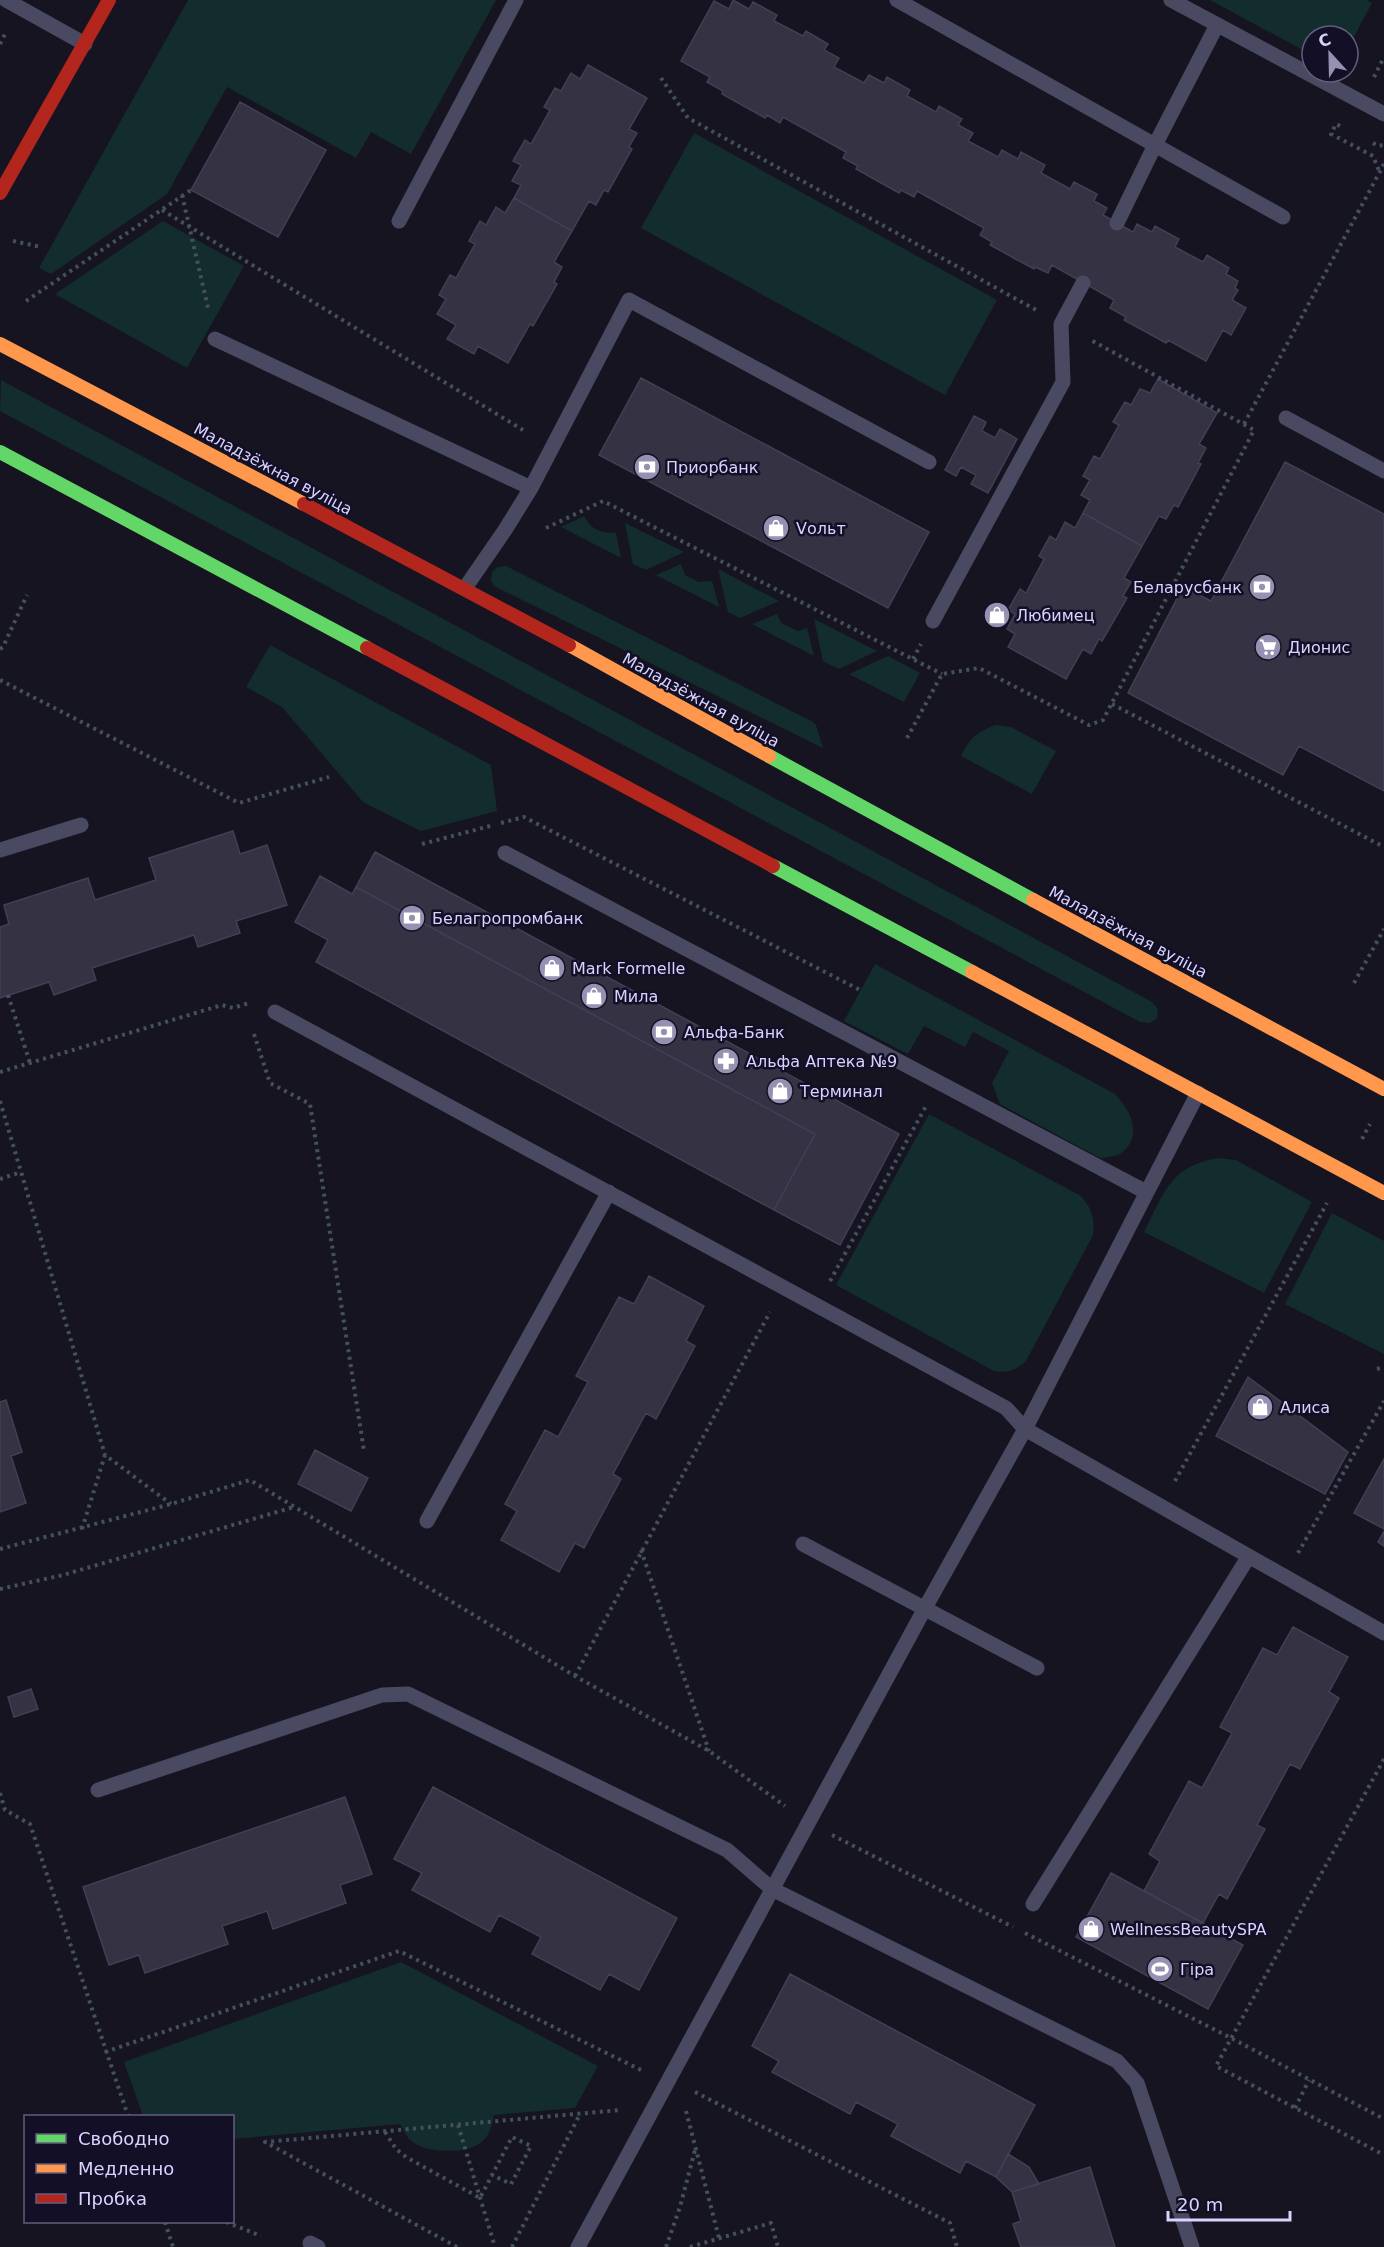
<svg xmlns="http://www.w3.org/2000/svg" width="1384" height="2247" viewBox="0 0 1384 2247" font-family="'DejaVu Sans',sans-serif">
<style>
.green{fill:#132c2d}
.building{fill:#343243;stroke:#433f54;stroke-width:1.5}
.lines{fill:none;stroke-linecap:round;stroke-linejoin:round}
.path{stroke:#44505f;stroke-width:4;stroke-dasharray:3 4.5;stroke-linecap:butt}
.lane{stroke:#4a4962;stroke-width:15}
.fast{stroke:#63d668;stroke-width:14}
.slow{stroke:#ff974d;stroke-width:14}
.jam{stroke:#b3261e;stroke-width:14}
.labels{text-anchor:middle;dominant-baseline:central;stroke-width:5;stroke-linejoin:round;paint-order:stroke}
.poi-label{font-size:16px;fill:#d9d4ff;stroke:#130f26;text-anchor:start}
.street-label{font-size:16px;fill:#d9d4ff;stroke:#130f26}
</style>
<rect width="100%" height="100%" fill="#161421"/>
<!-- green -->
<path class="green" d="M188,0h308l-85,154 -40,-22 -15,26 -129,-71 -60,107 -116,80 -12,-6z
M1210,0h157l5,3 -24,45v-12h-36v19z
M694,133l303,167 -52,95 -304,-167z
M163,221l81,45 -57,102 -132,-74z
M1,380l1151,622 6,7 -1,9 -7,5 -10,-1 -1140,-611z
M584,516c7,13 17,18 32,17l5,25 -60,-31z
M625,523l59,29 -38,18 -13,-6z
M681,564l4,11 14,7 13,-1 7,26 -63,-32z
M506,566l307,156 3,3 7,23 -329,-162 -3,-6 1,-8 6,-5z
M718,569l61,32 -39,17 -12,-6z
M777,614l4,9 17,8 9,-3 7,28 -62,-32z
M814,619l63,32 -38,18 -16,-8z
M270,645l221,120 6,46 -76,20 -58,-29 -81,-95 -36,-20z
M888,656l32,17 -16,29 -55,-28z
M996,725l15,2 45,24 -24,43 -71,-38c9,-18 15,-24 35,-31z
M875,964l240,130c16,17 29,43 5,60 -5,3 -14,3 -20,4l-100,-54 -8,-21 17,-32 -36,-19 -8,15 -41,-21 -16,28 -64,-33z
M929,1114l152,82c11,13 14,22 12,39l-67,126c-11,10 -18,12 -32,10l-158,-86z
M1218,1158l18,2 76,42 -48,91 -120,-61c20,-39 26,-66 74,-74z
M1332,1213l52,28v113l-99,-50z
M401,1962l197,104 -23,42 -81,7c-2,10 -4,19 -11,26 -16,14 -57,13 -73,-1 -4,-4 -7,-12 -10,-16l-167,15 -1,-23h-89l-19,-54z"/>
<!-- building -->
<path class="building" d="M733,0l16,9 4,-7 24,13 -3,6 29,15 3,-5 22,13 -4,6 15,8 -5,9 30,16 5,-8 15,8 3,-6 23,13 -3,6 29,16 3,-6 23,13 -4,6 15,8 -5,8 30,16 4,-7 16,9 3,-7 24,13 -4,8 29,16 4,-7 23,12 -3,7 13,7 -4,7 30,17 4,-8 15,8 3,-6 24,13 -4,8 28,15 4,-7 22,13 -3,6 12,7 -3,7 3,2 -6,10 14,8 -15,27 -8,-5 -17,31 -38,-21 -2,3 -42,-23 2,-3 -16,-9 4,-8 -62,-35 -4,8 -13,-6 -1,2 -44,-24 2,-3 -12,-7 4,-7 -67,-37 -3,6 -13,-7 -2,3 -43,-24 2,-3 -15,-8 3,-6 -63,-35 -3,6 -13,-8 -2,3 -43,-24 1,-3 -16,-9 3,-5 -29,-16 33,-60 15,8z
M588,65l59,33 -18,31 8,4 -8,14 3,2 -24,43 -4,-2 -8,15 -7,-4 -17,30 -58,-33 7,-13 -9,-4 9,-16 -8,-4 12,-21 6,4 19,-34 -6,-3 11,-19 6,3 10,-18 9,6z
M240,102l86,48 -48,87 -87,-47z
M514,198l58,33 -18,31 8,5 -8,15 3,2 -24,42 -3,-2 -22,39 -30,-17 -4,8 -27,-15 9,-14 -19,-11 9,-15 -7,-4 11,-20 6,3 19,-34 -6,-3 11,-20 6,4 10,-18 9,6z
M641,378l288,154 -41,76 -289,-153z
M1158,379l59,34 -18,31 7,4 -8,15 3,1 -23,43 -4,-2 -8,14 -7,-3 -17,30 -59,-33 7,-13 -9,-5 9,-15 -7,-4 11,-20 6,3 19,-34 -6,-3 12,-20 6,3 9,-16 10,4z
M974,416l12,6 -4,9 13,7 5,-9 17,10 -29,54 -17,-9 5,-9 -15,-8 -5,9 -11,-6z
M1285,462l99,52v277l-85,-45 -16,29 -155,-82 55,-106 28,14z
M1083,513l59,33 -18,32 7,4 -8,14 4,2 -25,43 -3,-2 -8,15 -8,-5 -17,30 -58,-32 7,-13 -8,-5 8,-15 -7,-4 12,-21 6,4 18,-34 -5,-3 11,-20 6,4 9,-18 10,6z
M233,831l7,23 27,-9 20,60 -51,16 4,12 -42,14 -4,-12 -102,33 4,12 -42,15 -5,-13 -49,16v-71l9,-3 -5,-19 84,-27 7,22 61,-20 -7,-22z
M375,852l524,282 -59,111 -66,-35 41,-76 -459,-247z
M320,876l32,18 4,-7 459,247 -41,76 -458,-248 12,-22 -33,-18z
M649,1276l55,30 -18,35 9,5 -39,73 -10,-6 -33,61 8,5 -37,69 -9,-5 -16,29 -58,-32 16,-29 -12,-7 40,-74 13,7 30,-55 -12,-6 43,-79 15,7z
M1248,1377l100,75 -23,42 -109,-58z
M6,1400l16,52 -11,4 15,47 -26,9v-110z
M315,1450l53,28 -17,33 -53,-27z
M1384,1459v70l-30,-16z
M1384,1531v15l-6,-4z
M1293,1627l55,30 -19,35 10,6 -39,71 -10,-5 -33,61 8,4 -38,70 -8,-5 -16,29 -59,-32 16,-30 -11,-7 40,-73 13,7 30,-55 -12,-6 43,-79 14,7z
M31,1689l7,20 -24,8 -6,-20z
M433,1787l244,131 -38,72 -30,-16 -9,16 -68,-36 9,-17 -42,-22 -9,17 -78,-42 10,-17 -28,-14z
M345,1797l27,77 -32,11 6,18 -73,26 -6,-18 -45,15 6,18 -83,29 -6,-18 -30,10 -26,-78z
M1111,1873l132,72 -35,64 -132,-72z
M790,1974l245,131 -39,72 -30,-16 -6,12 -69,-37 7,-12 -42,-22 -6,12 -78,-42 7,-11 -27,-15z
M1008,2154l21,13 10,17 -27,8 -16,-15z
M1090,2167l25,80h-94l-8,-23 8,-3 -9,-29z"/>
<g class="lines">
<!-- path -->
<path class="path" d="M0,44l6,-12
M1374,77l10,-20
M661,78l27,40 350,193
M1340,126l-4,-2 -5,10 42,22 6,15
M1373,143l5,3 6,-1
M182,195l27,117
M162,210l361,220
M13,241l28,6
M26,301l165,-111
M1244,424l140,-260
M546,528l57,-27 339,173
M0,649l3,-2 24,-52
M913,659l8,-15
M0,680l239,123 90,-26
M1112,704l272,143
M907,738l35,-64 37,-6 110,57 14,-5 151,-290 -165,-91
M501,823l23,-6 336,173
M422,844l72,-19
M1354,983l30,-54
M8,995l22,68
M254,1034l16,49 40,21 54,347
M0,1072l222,-67 11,3 16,-5
M0,1101l105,354
M1362,1139l8,-15
M0,1179l21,-7
M830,1281l96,-175
M1377,1369l7,-2
M1175,1481l152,-278
M82,1529l23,-74 66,49
M0,1549l171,-45 79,-24 325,196 134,75 76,55
M641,1550l68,201
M1298,1553l86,-152
M0,1589l63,-14 231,-68
M575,1676l195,-364
M1384,1759l-168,307 168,89
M0,1793l5,17 25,14 98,292
M832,1835l181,92
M1025,1933l206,105 153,81
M105,2052l294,-101 242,119
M695,2092l255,131 7,24
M1295,2108l14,-28
M686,2111l33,127
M458,2125l37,122
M385,2132l11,17 10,8 74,41 32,-61 19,9 -20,38 -19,-9
M165,2222l8,25
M226,2222l35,14
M457,2247l-192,-105 355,-32
M512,2247l68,-133
M666,2247l14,-40 15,-57
M690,2247l81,-24 7,24"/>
<!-- lane -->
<path class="lane" d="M6,0l79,44
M897,0l386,217
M1171,0l213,114
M399,221l117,-221
M1117,223l38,-78 62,-120
M215,339l316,149
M1286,418l98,53
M465,588l40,-58 26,-42 98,-188 300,162
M933,621l130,-239 -2,-58 22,-41
M0,850l81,-25
M505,853l641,339
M275,1012l731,396 19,21 359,204
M427,1521l182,-329
M803,1544l234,124
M98,1790l284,-95 26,-1 319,156 45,39 345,172 20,22 55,164
M1033,1904l216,-348
M310,2243l8,4
M578,2247l347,-639 100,-179 173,-336"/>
<!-- fast -->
<path class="fast" d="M0,452l367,196
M769,756l264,144
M773,866l199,106"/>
<!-- slow -->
<path class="slow" d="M0,344l304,160
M569,645l200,111
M1033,900l351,189
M972,972l412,221"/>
<!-- jam -->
<path class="jam" d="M0,193l109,-193
M304,504l265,141
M367,648l406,218"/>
</g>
<!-- icons -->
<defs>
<symbol id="bank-disc" viewBox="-11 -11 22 22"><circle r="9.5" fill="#9591b1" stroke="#130f26"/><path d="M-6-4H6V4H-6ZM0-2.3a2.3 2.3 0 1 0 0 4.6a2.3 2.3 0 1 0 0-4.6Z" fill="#fff"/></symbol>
<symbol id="shop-disc" viewBox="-11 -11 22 22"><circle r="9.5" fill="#9591b1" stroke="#130f26"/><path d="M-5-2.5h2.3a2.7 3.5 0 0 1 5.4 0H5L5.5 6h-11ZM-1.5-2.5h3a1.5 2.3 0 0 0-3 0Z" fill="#fff"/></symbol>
<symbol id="supermarket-disc" viewBox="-11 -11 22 22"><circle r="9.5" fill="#9591b1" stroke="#130f26"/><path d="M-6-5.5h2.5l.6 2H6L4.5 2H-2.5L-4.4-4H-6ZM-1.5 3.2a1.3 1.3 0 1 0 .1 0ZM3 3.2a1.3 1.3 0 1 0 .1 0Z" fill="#fff"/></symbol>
<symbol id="pharmacy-disc" viewBox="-11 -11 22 22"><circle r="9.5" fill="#9591b1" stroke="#130f26"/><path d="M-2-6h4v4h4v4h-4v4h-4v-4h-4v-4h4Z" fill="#fff"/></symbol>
<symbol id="stadium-disc" viewBox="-11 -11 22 22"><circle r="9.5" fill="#9591b1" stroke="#130f26"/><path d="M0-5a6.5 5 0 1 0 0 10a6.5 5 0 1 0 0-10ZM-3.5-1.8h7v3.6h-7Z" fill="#fff"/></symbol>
</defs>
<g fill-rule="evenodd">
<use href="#bank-disc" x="632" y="452" width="30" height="30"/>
<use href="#shop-disc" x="761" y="513" width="30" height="30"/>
<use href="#bank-disc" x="1247" y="572" width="30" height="30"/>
<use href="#shop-disc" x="982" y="600" width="30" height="30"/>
<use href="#supermarket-disc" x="1253" y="632" width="30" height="30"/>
<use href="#bank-disc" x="397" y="903" width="30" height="30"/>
<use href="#shop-disc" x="537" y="953" width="30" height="30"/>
<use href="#shop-disc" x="579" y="981" width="30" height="30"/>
<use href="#bank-disc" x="649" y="1017" width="30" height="30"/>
<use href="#pharmacy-disc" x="711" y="1046" width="30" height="30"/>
<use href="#shop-disc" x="765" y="1076" width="30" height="30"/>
<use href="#shop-disc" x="1245" y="1392" width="30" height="30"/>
<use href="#shop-disc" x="1076" y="1914" width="30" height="30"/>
<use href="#stadium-disc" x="1145" y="1954" width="30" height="30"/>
</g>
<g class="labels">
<!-- poi labels -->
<g class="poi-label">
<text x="666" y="467">Приорбанк</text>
<text x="796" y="528">Vольт</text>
<text x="1242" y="587" text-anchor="end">Беларусбанк</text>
<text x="1016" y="615">Любимец</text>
<text x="1288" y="647">Дионис</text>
<text x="432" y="918">Белагропромбанк</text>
<text x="572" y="968">Mark Formelle</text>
<text x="614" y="996">Мила</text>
<text x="684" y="1032">Альфа-Банк</text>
<text x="746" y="1061">Альфа Аптека №9</text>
<text x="800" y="1091">Терминал</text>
<text x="1280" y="1407">Алиса</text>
<text x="1110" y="1929">WellnessBeautySPA</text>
<text x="1180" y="1969">Гіра</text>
</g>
<!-- street labels -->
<g class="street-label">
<text transform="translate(273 469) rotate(28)">Маладзёжная вуліца</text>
<text transform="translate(701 700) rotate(29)">Маладзёжная вуліца</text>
<text transform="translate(1128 932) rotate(28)">Маладзёжная вуліца</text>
</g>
</g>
<!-- legend -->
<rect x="24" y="2115" width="210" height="108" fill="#130f26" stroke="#625e7d" stroke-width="1.5"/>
<rect x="36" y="2134" width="30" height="9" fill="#63d668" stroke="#625e7d" stroke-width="1.5"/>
<text x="78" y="2145" font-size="18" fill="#d9d4ff">Свободно</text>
<rect x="36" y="2164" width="30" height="9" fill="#ff974d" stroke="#625e7d" stroke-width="1.5"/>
<text x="78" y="2175" font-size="18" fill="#d9d4ff">Медленно</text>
<rect x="36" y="2194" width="30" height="9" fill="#b3261e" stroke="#625e7d" stroke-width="1.5"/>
<text x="78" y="2205" font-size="18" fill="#d9d4ff">Пробка</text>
<!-- north arrow -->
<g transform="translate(1330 54) rotate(338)"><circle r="28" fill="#130f26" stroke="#625e7d" stroke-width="1.5"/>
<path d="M0-4.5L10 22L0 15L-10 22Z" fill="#9591b1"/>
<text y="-9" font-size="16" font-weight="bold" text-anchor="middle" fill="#d9d4ff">С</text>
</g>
<!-- scale -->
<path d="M1168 2211v9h122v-9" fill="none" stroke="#d9d4ff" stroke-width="3"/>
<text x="1177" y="2211" font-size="18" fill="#d9d4ff" stroke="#130f26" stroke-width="4.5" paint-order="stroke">20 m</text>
</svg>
